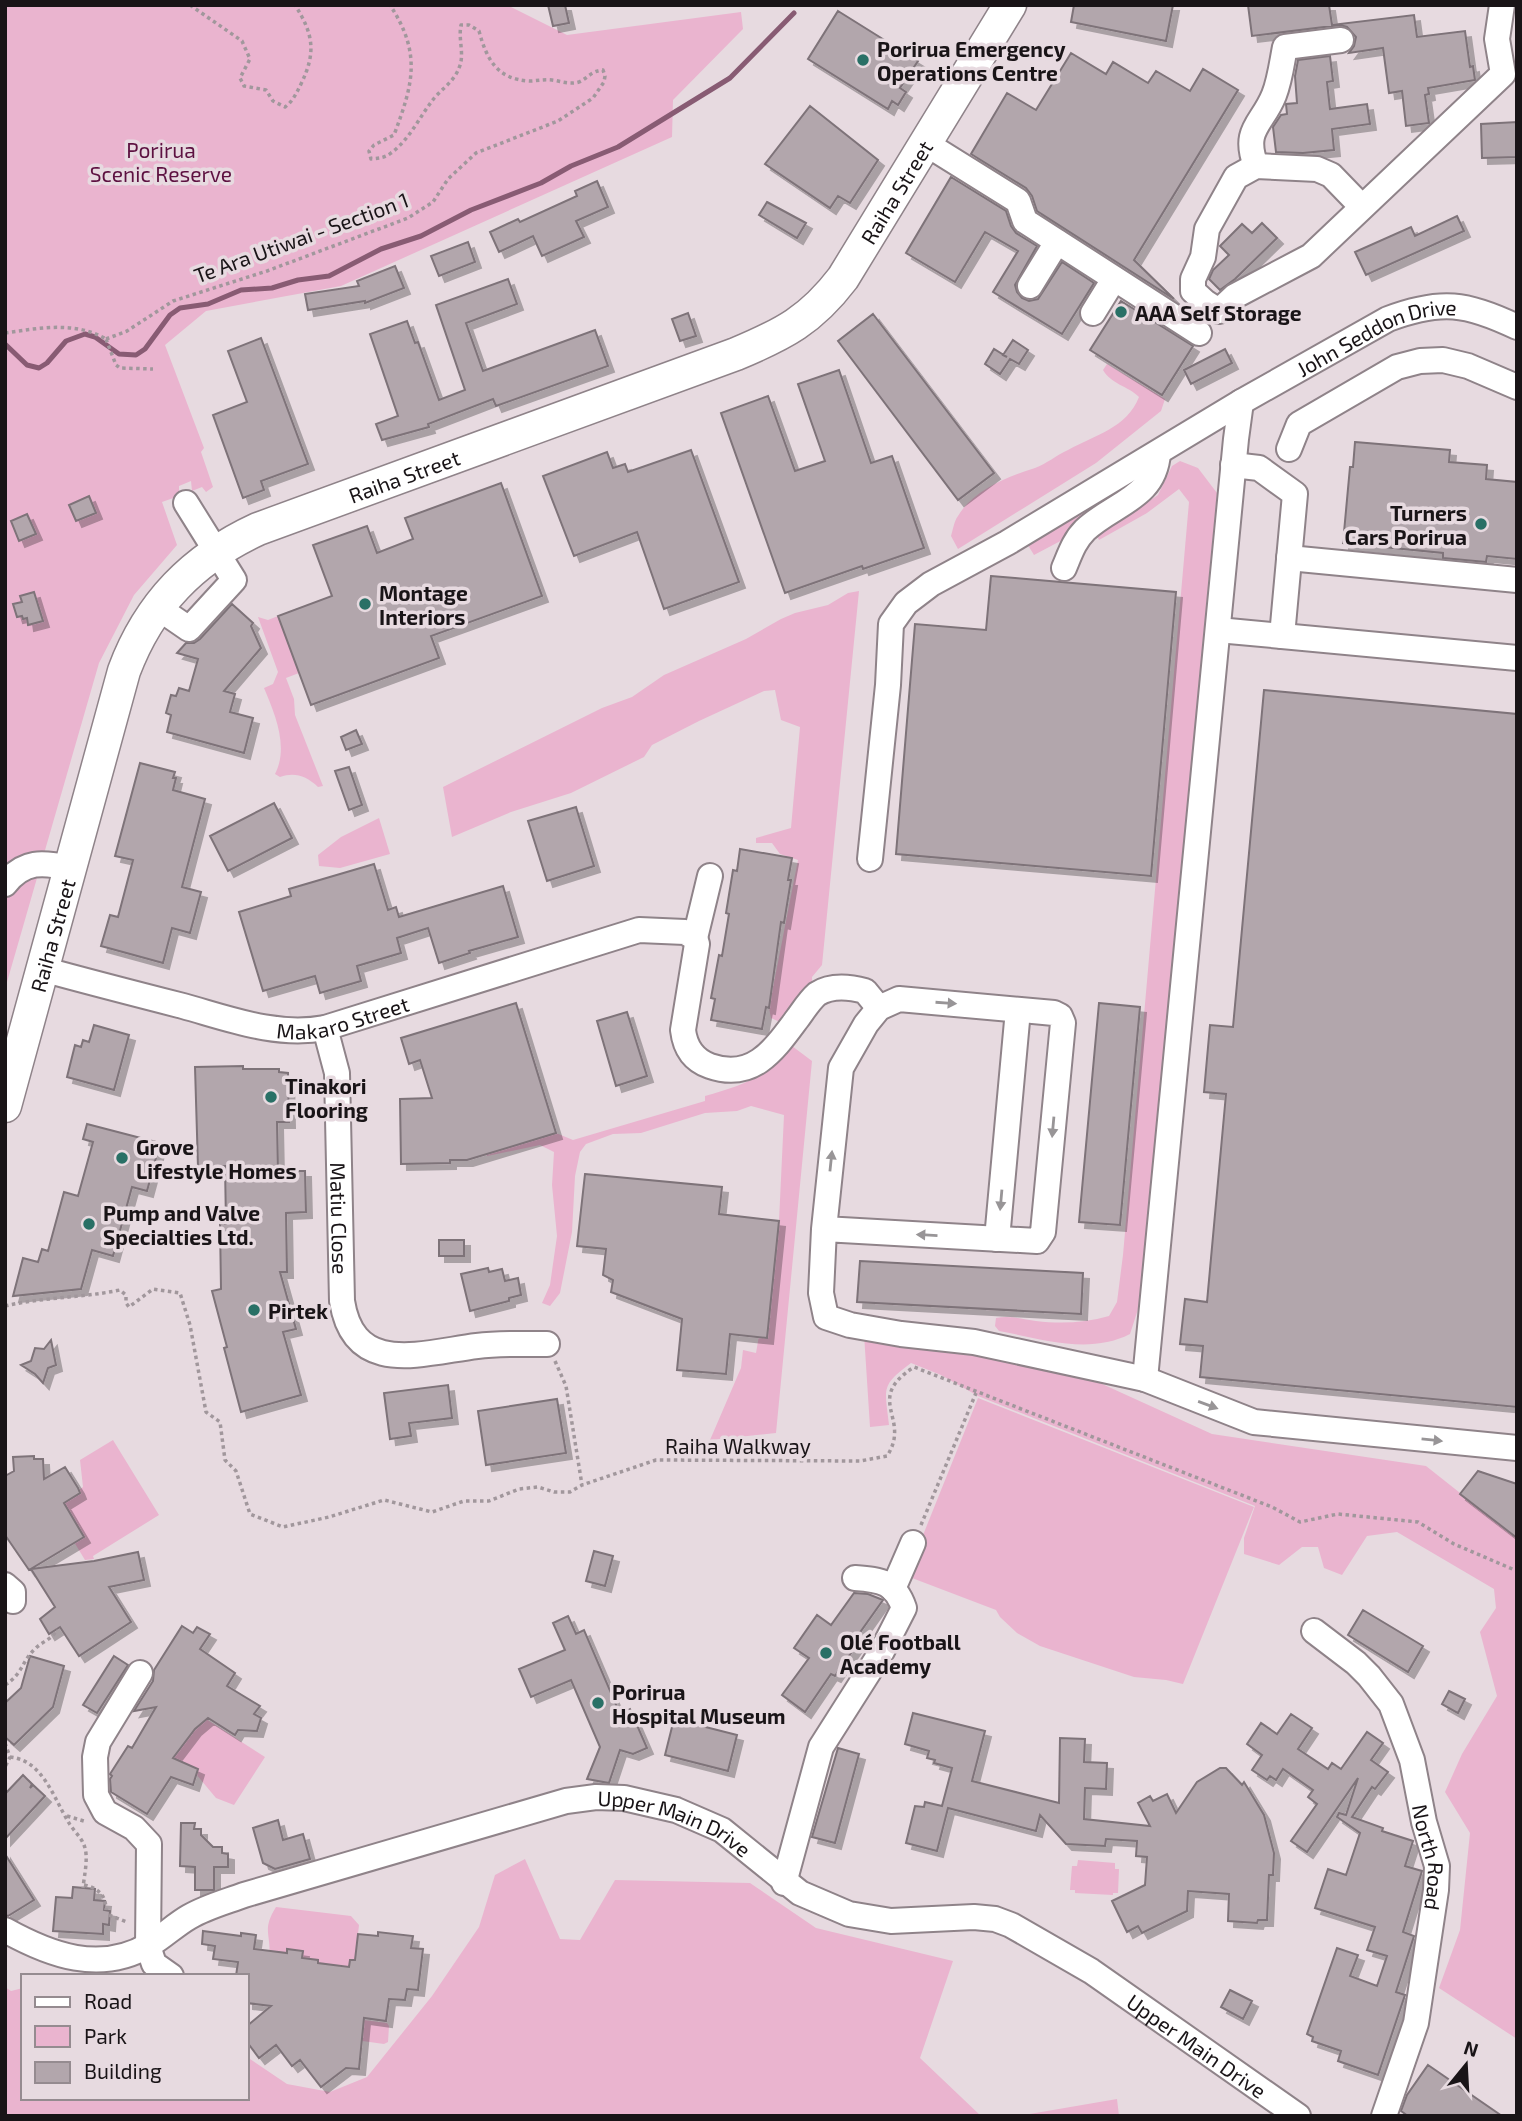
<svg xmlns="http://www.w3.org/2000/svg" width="1522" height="2121" viewBox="0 0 1522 2121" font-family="'Exo 2',sans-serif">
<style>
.green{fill:#eab4cf}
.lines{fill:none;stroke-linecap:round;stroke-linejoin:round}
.stream{stroke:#885b73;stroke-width:5}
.building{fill:#b2a6ac;stroke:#7e7379;stroke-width:2;filter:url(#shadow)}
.minor-casing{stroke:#8f8389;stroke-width:28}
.major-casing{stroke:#8f8389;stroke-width:35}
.path{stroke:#a1979c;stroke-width:3.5;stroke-dasharray:3.5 3.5;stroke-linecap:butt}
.minor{stroke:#fff;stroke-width:24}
.major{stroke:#fff;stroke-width:32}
.oneway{fill:#989597}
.poi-dot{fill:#297066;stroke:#e7dae0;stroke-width:2.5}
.labels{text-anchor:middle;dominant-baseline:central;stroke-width:7;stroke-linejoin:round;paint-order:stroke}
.poi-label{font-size:21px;font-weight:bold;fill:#191417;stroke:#e7dae0;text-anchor:start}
.park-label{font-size:21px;fill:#5d1141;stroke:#e7dae0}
.street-label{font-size:21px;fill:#191417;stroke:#e7dae0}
</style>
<defs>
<filter id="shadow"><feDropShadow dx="6" dy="6" stdDeviation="0" flood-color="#0004"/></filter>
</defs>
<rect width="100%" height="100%" fill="#e7dae0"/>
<!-- green -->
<path class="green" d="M5,5h502l60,30 174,-23 2,17 -70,71 -1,37 -331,149 -135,25 -41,34 39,103 -3,4 12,35 -7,5 -4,-5 -10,4 -1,-10 -12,5v10l-17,6 15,43 -43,50 -35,68 -94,326z
M1107,364l58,35 -4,12 -65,52 -138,86 -7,-13c2,-6 3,-15 7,-20 15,-26 51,-40 77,-48 11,-4 22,-13 33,-18 27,-15 59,-22 71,-53 -11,-11 -28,-13 -36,-27z
M1180,461l18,7 19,25 -77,810 -10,31c-41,21 -88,5 -131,-3l-4,-5 1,-8c13,-3 27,1 40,3 24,3 49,2 73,-5l8,-14 6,-47 66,-753 -10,-13 -32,24 -48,27 -2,-4 61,-41 14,-29z
M1133,479l2,4 -67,54 -34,18 -8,-13z
M859,591l-37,374 -10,12v7l-30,39 -11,-5 -2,-10 29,-148 -18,-6 -8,-11h-16v-5l35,-10 9,-101 -19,-7 -6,-30 -11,1 -65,30 -47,24 -8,12 -73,36 -60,19 -59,25 -9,-50 159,-79 30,-11 32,-22 82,-36 35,-20 14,-6 33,-8 20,-12z
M278,616l21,57 -13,5 8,21 1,16 28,71 -5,1c-12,-11 -23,-15 -38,-10l-5,-3c14,-27 0,-60 -11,-86l9,-4 5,-12 -20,-55 10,3z
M379,818l11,36 -50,14 -21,-2 -1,-11 23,-18z
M792,1046l20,15 -36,372 -66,7 31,-72 2,-18 13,3 23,-132 5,-106 -33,-9 -14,5 -32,2 -64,20 -28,1 -27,10 -6,8 -5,24 -3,56 -12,61 -10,13 -8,-3 8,-18 7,-49 -5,-51 2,-33 -14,-7 -53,11 -1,-2 70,-21 17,7 132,-39v-5c35,-10 65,-20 87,-50z
M864,1334l93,10 143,39 112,51 214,32 91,72v501l-78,-51 21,-58 10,-97 -25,-41 17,-38 35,-58 -17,-64 16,-24 -2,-19 -97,-57 -30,4 -25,39 -18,-7 -6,-21h-16l-23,18 -35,-11v-16l11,-32 -277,-110 -37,-21 -30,-12c-31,23 -26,25 -22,62l-19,2z
M978,1398l276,109 -71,177 -17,-4 -32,-3 -94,-31 -23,-13 -17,-16 -4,-7 -84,-32 -3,-8z
M113,1440l46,75 -66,41 1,3 -9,1 -31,-51 29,-22 -3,-27z
M206,1719l59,38 -31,48 -18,-7 -20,-24 1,-5 -23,-11 14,-21z
M525,1859l35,80 20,1 35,-60 135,3 66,45 137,33 -33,97 61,58h-976v-129l6,4 12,-3v110h224v-41l40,27 43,8 37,-15 65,-81 47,-69 16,-52z
M1078,1860l37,3v6h4l-1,24h-5v2l-38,-2v-3h-5l2,-24h5z
M276,1907l75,9 8,9 -4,35h-5l-1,7 -31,-4v-3l-16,-2v-7l-14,-2 -2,11 -17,-2c3,-24 -8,-27 7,-51z
M340,2017l47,6 2,3 -1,16 -4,2 -50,-7z
M1117,2099l2,17h-101z"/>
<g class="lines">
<!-- stream -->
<path class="stream" d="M5,344l22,21 12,3 8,-5 19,-22 19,-7 10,3 24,17 17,1 9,-6 25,-34 10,-7 28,-4 33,-14 31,-2 26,-8 31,-4 52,-27 40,-13 50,-26 70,-27 30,-17 47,-19 112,-69 64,-65"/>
</g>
<!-- building -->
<path class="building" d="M548,5h17l4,18 -16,3z
M1074,5h99l-7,36 -95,-19z
M1248,5h81l3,20 82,-10 3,22 48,-6 5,36 3,-1 2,14 -47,8 1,6 -4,1 4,28 -23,3 -4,-35 -13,2 -6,-45 -34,5 5,-7 2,-9 -9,-10 -7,-2 -88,11z
M838,11l80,50 -18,27 6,4 -8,13 -6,-4 -4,8 -80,-50z
M1071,53l35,21 7,-12 35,21 8,-12 34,20 13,-22 35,21 -104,170 40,39 -137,-88 -5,-15 -6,-8 -55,-34 36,-61 29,17z
M1330,56l3,25 -6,1 3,27 37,-5 3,20 -38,5 2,21 -31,3 -27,-1 -3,-25 8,-12 6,-1 -1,-10 11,-1 -2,-27 3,-16z
M810,106l68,54 -28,43 -12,-7 -8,12 -65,-44z
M1517,122v35l-35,1 -1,-34z
M951,177l55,34 5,15 5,7 21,13 -22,39 2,7 5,6 7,3 9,-2 24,-37 32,21 -32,51 -69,-42 25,-41 -33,-19 -30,50 -49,-29z
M597,181l11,26 -32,14 8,16 -42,19 -9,-20 -34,16 -9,-20 28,-13 2,3 57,-26 -2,-5z
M767,202l39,21 -9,15 -38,-23z
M1457,216l7,15 -98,44 -11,-23 56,-25 4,9z
M1262,223l15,15 -42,41 -15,11 -11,-11 4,-9 16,-15 -9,-9 22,-22 10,9z
M468,242l7,20 -36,14 -8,-20z
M395,266l9,22 -39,15v-2l-57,9 -3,-16 54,-8 -2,-5z
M508,279l9,25 -51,19 17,48 112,-41 13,36 -112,40 -3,-7 -65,25 1,3 -47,13 -6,-16 22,-8 -28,-82 37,-13 8,22 3,-1 21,58 26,-10 -29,-85z
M1121,301l72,45 -31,49 -72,-45z
M688,313l8,23 -16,5 -8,-22z
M873,314l121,159 -36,27 -120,-159z
M261,338l47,126 -47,17 3,9 -21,8 -30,-83 34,-13 -19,-51z
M1013,340l15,10 -9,14 -9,-5 -10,15 -15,-10 9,-15 13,8 -4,-2z
M1225,349l7,14 -41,21 -7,-14z
M839,370l32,93 21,-7 32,92 -61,21 -1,-3 -77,27 -64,-180 47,-17 27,75 30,-10 -27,-77z
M1355,442l95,8 -1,12 38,3 -1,14 31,3v77l-30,-3 -1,6 -43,-4v-5l-100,-10 7,-76h3z
M691,450l48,132 -75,27 -27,-77 -63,24 -31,-80 64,-24 6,16 12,-4 3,8z
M501,483l41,113 -111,40 8,22 -128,47 -33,-89 54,-20 -19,-51 54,-19 10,27 36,-14 -8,-21z
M89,496l7,17 -20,8 -7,-16z
M27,514l9,20 -17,7 -8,-20z
M991,576l185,16 -25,284 -255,-22 19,-230 71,6z
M34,592l9,29 -15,4 -1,-7 -4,1 -1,-3 -5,1 -4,-13 9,-2 -2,-6z
M232,604l21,19 -2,3 10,22 -37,43 11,3 -5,18 23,6 -9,35 -77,-21 4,-17 -5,-2 5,-18 5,1 3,-8 10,3 9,-32 -21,-6 9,-10h8l6,-4z
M1264,690l253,24v693l-317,-30 3,-31 -23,-2 5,-45 22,3 19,-208 -22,-2 6,-67 23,2z
M356,730l6,14 -16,6 -5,-13z
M140,763l35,9 -2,6h3l-3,12 32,9 -23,88 19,5 -11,41 -18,-5 -9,35 -62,-17 9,-31 8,2 15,-57 -18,-4z
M349,767l13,38 -13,5 -14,-39z
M274,803l18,35 -64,33 -18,-35z
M576,807l18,59 -47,15 -19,-60z
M740,849l52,9 -4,22h3l-7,43 -3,-1 -12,86 -3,-1 -4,22 -51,-9 4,-21 -4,-1 8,-43 3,1 7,-42 -3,-1 7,-43 4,1z
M374,864l14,46 8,-3 3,10 104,-31 15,51 -49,14 1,2 -31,10 -11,-35 -31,10 4,15 -44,13 4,15 -41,12 -5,-17 -52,15 -24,-79 52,-16 -2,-7z
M516,1003l40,130 -89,27h-17v3l-49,1 -1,-65 32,-1 -12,-38 -11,4 -8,-26z
M1099,1003l41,4 -20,218 -41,-3z
M627,1012l20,64 -31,10 -19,-65z
M94,1025l35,10 -15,55 -47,-13 8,-32 6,2 2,-7 6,2z
M243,1066v3h36v3l9,1 1,49h-12l1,49h27l1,41 -20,1 1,59h-7l16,57 -13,3 18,63 -60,17 -17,-64 3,-1 -15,-56 9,-2 -1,-65h6l-1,-58 -27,1 -3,-100z
M87,1124l73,19 -13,48 -15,-4 -19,69 -21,-6 -11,39 -68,7 10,-38 15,4 4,-13 6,2 16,-59 14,4 15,-54 -10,-3z
M585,1174l137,13 -3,27 60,7 -12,117 -37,-4 -4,40 -49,-4 5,-51 -71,-27 2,-12 -10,-5 3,-26 -29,-3z
M439,1240h25v16h-25z
M860,1261l223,12 -2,41 -224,-12z
M488,1268l1,4 13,-3 3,12 13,-3 3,17 -12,3v3l-39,10 -9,-37z
M51,1340l5,25 -8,3 -5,15 -8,-9 -14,-9 10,-4 4,-13 9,1z
M448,1385l4,33 -43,5 2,13 -21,3 -6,-46z
M557,1399l9,54 -80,12 -8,-54z
M34,1456v3h9l1,20 21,-12 13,21 2,5 -16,10 20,34 -55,33 -24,-35v-59l9,-5 -1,-14z
M1478,1471l39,13v54l-57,-44z
M594,1551l19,5 -8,30 -19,-5z
M138,1552l6,28 -35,7 22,35 -52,34 -19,-29 -11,7 -9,-15 15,-12 -24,-38 63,-8z
M854,1593l14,1 15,6 -29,41 4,2 -23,33 -4,-2 -26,38 -23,-17 27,-37 -15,-10 23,-33 14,10z
M1363,1610l60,36 -15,26 -60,-37z
M568,1616l8,18 8,-4 36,84 10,-5 17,39 -14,6 -13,-4 -11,33 -22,-4 13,-32 -29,-67 -40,17 -12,-28 46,-19 -12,-27z
M182,1626l11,7 4,-6 13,7 -10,15 35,24 -8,13 33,20 -6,8 7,4 -4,13 -19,-1 -3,5 -27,-17 -13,11 -22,29 25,11 -5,16 -22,-8 -24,37 -36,-22 -1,-13 2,-3 -2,-2 18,-28 4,2 24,-41 -22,4 19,-30 1,-11z
M30,1656l34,10 -11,41 -39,38 -9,-8v-34l16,-15z
M114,1656l14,9 -31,48 -14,-8z
M1449,1691l16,8 -7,14 -16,-9z
M913,1713l72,18 -13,50 87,22 1,-65 25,1 -1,23 23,1 -1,26 -21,-1 -1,31 66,7 -12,-23 12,-7 3,5 14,-7 9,19 21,-31 23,-14h6l16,17 2,-3 20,33 10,38 -1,22h-4l-2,45h-9l-1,3 -29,-2 1,-27 -41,-3 -1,20 -45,22 -4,-7 -11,6 -15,-31 33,-16 2,-28 -11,-1 1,-15 -31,-2 -1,7 -39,-2 -26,-29 -4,16 -88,-23 -11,43 -31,-8 9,-37 9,1 1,-5 17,4 10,-38 -18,-5 1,-3 -8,-2 2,-7 -24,-7z
M1291,1714l21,14 -14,21 30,20 4,-6 9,6 26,-37 16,11 -12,17 17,12 -13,17 -3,-2 -20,30 31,11 -1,3 31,10 -8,25 17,5 -19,61 11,4 -18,56 9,3 -27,80 -40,-14 3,-10 -29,-10 1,-4 -6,-3 30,-86 21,7 -8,21 27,10 10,-30 -20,-6 8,-23 -60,-19 13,-39 18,6 14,-42 -23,-16 2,-4 7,2 12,-37 -51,74 -16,-11 26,-37 -9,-7 5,-7 -30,-21 -7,11 -6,-4 -3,4 -15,-10 10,-15 -15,-11 14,-21 16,11z
M674,1719l63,16 -9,36 -63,-16z
M838,1748l21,6 -24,89 -23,-6z
M23,1775l9,9 -2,4 3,-3 12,11 -40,43v-45z
M278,1820l5,20 20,-6 7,25 -35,10 -12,-6 -10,-35z
M181,1823h14l-1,6h7v6l12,12h9v6l6,1v13h-14v23h-19v-23l-15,-1z
M5,1854l29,46 -26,16 -3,-1z
M73,1887l22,2 -1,11 11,1 -1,9 6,1 -1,14 -6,-1v10l-50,-3 3,-34 16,1z
M203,1931l38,5v-3l15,2 -2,14 33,4v-4l16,2 -1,7 16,2v3l31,4 1,-7h5l3,-26 20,2v-4l35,4 -2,12 12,1 -5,41 -11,-1 -2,11 -16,-1 -3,22 -22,-3 -5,51 -13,-1 -25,19 -21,-27 -8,6 -16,-21 -17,13 -12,-16v-16l24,-20 -24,-3v-27h-11l2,-14 -25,-3 2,-13 -13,-2z
M1230,1990l22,11 -9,18 -22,-12z
M1428,2065l74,51h-94l-7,-5 6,-16z"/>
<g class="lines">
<defs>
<g id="minor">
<path d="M925,143l93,58 7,20 174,112"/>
<path d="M1256,166c-14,-37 6,-41 18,-71 6,-15 8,-33 11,-48l56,-7"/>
<path d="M1362,207l-31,-32 -14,-6 -61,-3 -20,11 -29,52 -4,28 -10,22v12l12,11 14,9 16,-15 76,-40 192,-182 -6,-35 5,-34"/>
<path d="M1030,286l27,-44"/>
<path d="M1093,313l21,-34"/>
<path d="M1289,449l10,-25 98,-57 23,-6 23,-1 25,6 49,21"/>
<path d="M1233,465l26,3 36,26 -13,142"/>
<path d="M1289,558l228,22"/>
<path d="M1064,568c6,-14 10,-27 21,-38 29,-27 70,-32 73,-77"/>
<path d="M157,607l32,22 45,-49 -48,-77"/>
<path d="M1218,630l299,28"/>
<path id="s1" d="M870,859l18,-174 3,-61 15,-21 25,-19 76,-41 234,-141 147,-83c53,-20 79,-16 129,8"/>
<path d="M5,884c19,-24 38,-22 65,-16"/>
<path d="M695,938l15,-62"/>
<path id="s2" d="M42,969c47,13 94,25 141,37 47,13 93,31 142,22l314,-98 46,2 10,6 2,6 -14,86c2,17 10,30 27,36 43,15 64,-16 87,-47 6,-8 12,-18 20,-25 14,-9 33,-7 48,-3l14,17"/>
<path id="s3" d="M325,1028l12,45 5,228c12,76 79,52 135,45 23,-3 46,-2 70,-2"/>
<path d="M824,1229l213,12 6,-9 20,-209 -3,-7 -6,-3 -155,-14 -20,9 -13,16 -25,44 -17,161 -3,64 5,24 24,8 51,9 73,8 171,37 109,43 263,26"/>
<path d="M997,1239l21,-229"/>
<path d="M1145,1379l91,-940 5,-37"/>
<path d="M5,1585l8,7v9"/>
<path d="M893,1589l20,-46"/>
<path id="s4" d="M1314,1631l42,32 13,13 22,28 21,56 12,62 13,44 -1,24 -20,133 -32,93"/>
<path d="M140,1673l-42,69 -3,15 1,38 9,17 29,16 15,16 -1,102 6,18 17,12"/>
<path d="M784,1883l37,-136 61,-96 22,-43c-9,-26 -22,-28 -49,-30"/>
<path id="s5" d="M5,1930c45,25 95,44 144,15 14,-8 26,-20 40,-28 17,-10 36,-15 55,-22l322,-94 30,-4 28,1 52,12 46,20 78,63 49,21 42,7 83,-4 21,2 16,6 80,46 207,145"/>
</g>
<g id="major">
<path id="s6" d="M5,1106l119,-435c25,-67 69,-112 134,-142l478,-175c48,-20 75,-34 107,-76l167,-273"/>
</g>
</defs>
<!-- minor casing -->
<use href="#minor" class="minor-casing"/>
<!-- major casing -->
<use href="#major" class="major-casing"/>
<!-- path -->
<path class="path" d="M190,5l52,36 8,18 -10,19 4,8 22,4 7,11 12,6c8,-6 11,-13 16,-23 15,-31 13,-49 -6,-79
M5,333c35,-5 70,-12 101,6
M106,339l21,-8 46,-30 94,-30 141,-53 25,-16 15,-23 28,-26 82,-32 35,-23 11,-16 1,-6 -2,-6c-12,1 -15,8 -24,12 -10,3 -18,-1 -27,-2 -8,-1 -15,1 -23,1 -32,-2 -42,-21 -50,-50l-10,-6h-8c-3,15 4,30 -2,43 -5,14 -19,22 -27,33 -13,17 -23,39 -41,52 -6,5 -12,5 -20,6l-2,-8 5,-6 20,-10c19,-51 28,-81 -4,-130
M106,339l10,26 4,3 33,1
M5,1306c38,-9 77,-8 115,-16l6,5v8l3,4 24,-18 27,4 10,32 16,87 14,10 5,38 11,11 14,43 33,13 46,-10 55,-17 48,12 32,-11h25l30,-12 19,-2 16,5h16l12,-7 74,-25 204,1 27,-5c25,-38 -24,-56 27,-89l358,140 28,15 38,-8 80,8 36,22 63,27
M555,1361l11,25 16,99
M921,1525l55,-132
M5,1685c18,-11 17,-25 31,-37 7,-7 17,-9 21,-19
M5,1743l5,14 -5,10
M10,1757c33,3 44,42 59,66 4,7 12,14 15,22 5,12 0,31 -1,43
M67,1816l20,6
M84,1885c14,3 22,10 22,25
M109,1915l18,7"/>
<!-- minor -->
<use href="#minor" class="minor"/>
<!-- major -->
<use href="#major" class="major"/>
</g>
<!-- one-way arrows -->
<defs><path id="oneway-solid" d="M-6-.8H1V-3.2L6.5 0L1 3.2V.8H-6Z" transform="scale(1.75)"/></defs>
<g class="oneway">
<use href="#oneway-solid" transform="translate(946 1003) rotate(4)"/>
<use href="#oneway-solid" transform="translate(1053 1127) rotate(95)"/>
<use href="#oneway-solid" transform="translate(831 1161) rotate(-84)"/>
<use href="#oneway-solid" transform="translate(1001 1200) rotate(95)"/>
<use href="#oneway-solid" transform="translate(927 1235) rotate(-177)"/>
<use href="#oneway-solid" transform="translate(1208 1405) rotate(20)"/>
<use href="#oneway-solid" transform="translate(1432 1440) rotate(6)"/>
</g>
<!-- markers -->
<g class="poi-dot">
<circle cx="863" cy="60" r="7"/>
<circle cx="1121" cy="312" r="7"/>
<circle cx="1481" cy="524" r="7"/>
<circle cx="365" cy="604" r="7"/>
<circle cx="271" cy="1097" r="7"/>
<circle cx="122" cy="1158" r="7"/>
<circle cx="89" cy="1224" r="7"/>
<circle cx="254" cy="1310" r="7"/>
<circle cx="826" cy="1653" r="7"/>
<circle cx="598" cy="1703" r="7"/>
</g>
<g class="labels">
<!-- poi labels -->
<g class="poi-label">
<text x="877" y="48">Porirua Emergency<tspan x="877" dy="24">Operations Centre</tspan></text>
<text x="1135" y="312">AAA Self Storage</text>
<text x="1467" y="512" text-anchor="end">Turners<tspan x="1467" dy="24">Cars Porirua</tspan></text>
<text x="379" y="592">Montage<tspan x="379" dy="24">Interiors</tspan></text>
<text x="285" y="1085">Tinakori<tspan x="285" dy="24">Flooring</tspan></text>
<text x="136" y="1146">Grove<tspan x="136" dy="24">Lifestyle Homes</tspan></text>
<text x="103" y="1212">Pump and Valve<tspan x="103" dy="24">Specialties Ltd.</tspan></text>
<text x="268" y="1310">Pirtek</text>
<text x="840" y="1641">Olé Football<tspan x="840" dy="24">Academy</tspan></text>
<text x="612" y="1691">Porirua<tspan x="612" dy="24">Hospital Museum</tspan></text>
</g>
<!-- park labels -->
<g class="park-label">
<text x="161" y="149">Porirua<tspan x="161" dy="24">Scenic Reserve</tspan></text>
</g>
<!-- street labels -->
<g class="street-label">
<text stroke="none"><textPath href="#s6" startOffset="1395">Raiha Street</textPath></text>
<text transform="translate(301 237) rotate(-20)">Te Ara Utiwai - Section 1</text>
<text stroke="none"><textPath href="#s1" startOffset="805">John Seddon Drive</textPath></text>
<text stroke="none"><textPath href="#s6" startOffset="807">Raiha Street</textPath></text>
<text stroke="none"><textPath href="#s6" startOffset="177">Raiha Street</textPath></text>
<text stroke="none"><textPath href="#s2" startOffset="310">Makaro Street</textPath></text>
<text stroke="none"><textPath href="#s3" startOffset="192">Matiu Close</textPath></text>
<text x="738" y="1445">Raiha Walkway</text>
<text stroke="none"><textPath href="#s5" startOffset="710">Upper Main Drive</textPath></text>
<text stroke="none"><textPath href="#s4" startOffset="266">North Road</textPath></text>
<text stroke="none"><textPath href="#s5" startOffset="1297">Upper Main Drive</textPath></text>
</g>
</g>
<!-- border -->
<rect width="1522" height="2121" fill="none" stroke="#191417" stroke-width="14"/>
<!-- legend -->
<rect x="21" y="1974" width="228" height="126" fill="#e7dae0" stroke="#958b90" stroke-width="2"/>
<rect x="35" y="1997" width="35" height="10" fill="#ffffff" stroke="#958b90" stroke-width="2"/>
<text x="84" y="2009" font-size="21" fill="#191417">Road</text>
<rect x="35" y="2026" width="35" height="21" fill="#eab4cf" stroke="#958b90" stroke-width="2"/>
<text x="84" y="2044" font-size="21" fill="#191417">Park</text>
<rect x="35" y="2062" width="35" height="21" fill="#b2a6ac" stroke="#958b90" stroke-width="2"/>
<text x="84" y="2079" font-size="21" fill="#191417">Building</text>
<!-- north arrow -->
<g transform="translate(1466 2065) rotate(18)" stroke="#e7dae0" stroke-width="5" paint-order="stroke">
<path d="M0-5L12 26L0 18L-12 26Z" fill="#191417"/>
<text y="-10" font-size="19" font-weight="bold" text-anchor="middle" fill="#191417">N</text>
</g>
</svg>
